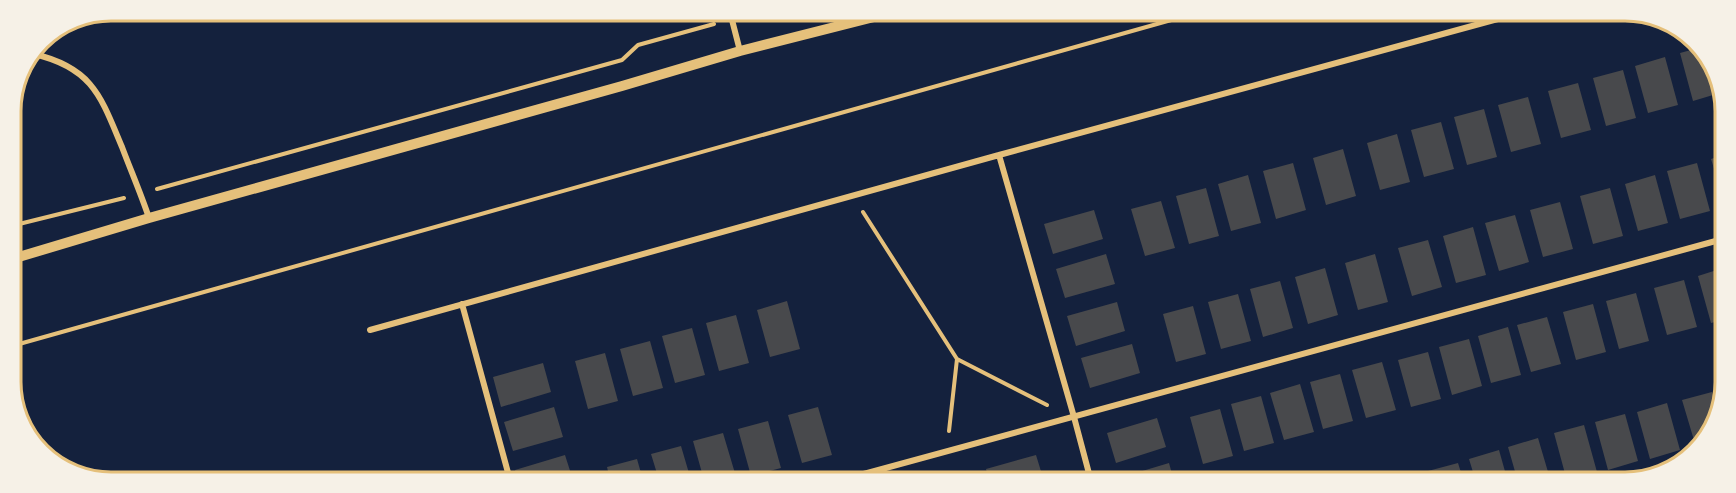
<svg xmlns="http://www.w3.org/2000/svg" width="1736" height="493" viewBox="0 0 1736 493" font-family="'Nunito Sans',sans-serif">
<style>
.building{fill:#48494c}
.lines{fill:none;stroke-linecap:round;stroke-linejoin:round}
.path{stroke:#e5c07b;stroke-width:4}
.minor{stroke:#e5c07b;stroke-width:6}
.tertiary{stroke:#e5c07b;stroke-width:10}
.rim{fill:none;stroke:#e5c07b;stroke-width:3}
</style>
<rect width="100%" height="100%" fill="#14213d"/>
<!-- building -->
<path class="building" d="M1702,47l21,45 -30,9 -13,-48z
M1665,57l13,48 -30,8 -13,-47z
M1623,70l13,48 -30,8 -13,-48z
M1578,83l13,47 -30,8 -13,-47z
M1528,97l13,47 -30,8 -13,-47z
M1484,109l13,48 -30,8 -13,-48z
M1441,122l13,47 -30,8 -13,-47z
M1397,134l13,48 -30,8 -13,-47z
M1343,149l13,47 -30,9 -13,-47z
M1723,155v43l-12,-39z
M1293,163l13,47 -30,9 -13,-48z
M1697,163l13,48 -30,8 -13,-48z
M1248,175l13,48 -30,8 -13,-47z
M1655,175l13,48 -30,8 -13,-47z
M1206,188l13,48 -30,8 -13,-48z
M1610,188l13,48 -30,8 -13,-48z
M1161,201l14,47 -30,8 -14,-47z
M1560,202l13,47 -30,8 -13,-47z
M1094,210l9,29 -50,15 -9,-30z
M1515,215l14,47 -30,9 -14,-48z
M1473,227l13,48 -30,8 -13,-47z
M1428,240l14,47 -30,9 -14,-48z
M1106,254l9,30 -50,14 -9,-29z
M1375,254l13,48 -30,8 -13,-47z
M1325,268l13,47 -30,9 -13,-47z
M1723,268v52l-12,3 -13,-47z
M1684,280l13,47 -30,8 -13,-47z
M1280,281l13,47 -30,9 -13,-48z
M1636,293l13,48 -30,8 -13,-48z
M1238,294l13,47 -30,8 -13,-47z
M787,301l13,48 -30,8 -13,-47z
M1117,302l8,29 -49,15 -9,-30z
M1593,304l13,48 -30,8 -13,-48z
M1193,306l13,48 -30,8 -13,-48z
M736,315l13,48 -30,8 -13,-48z
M1547,317l14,47 -30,8 -14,-47z
M1508,327l13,48 -30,8 -13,-47z
M692,328l13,47 -30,8 -13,-47z
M1469,339l13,47 -30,9 -13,-48z
M650,341l13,47 -30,8 -13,-47z
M1132,344l8,29 -50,15 -9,-30z
M1428,352l13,47 -30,8 -13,-47z
M605,353l13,48 -30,8 -13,-48z
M1382,362l14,48 -30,8 -14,-48z
M543,363l8,29 -50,15 -8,-30z
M1340,374l13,47 -30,8 -13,-47z
M1300,384l14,48 -30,8 -14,-47z
M1712,392l6,21 -20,34h-2l-14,-47z
M1261,396l13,47 -30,8 -13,-47z
M1667,403l13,47 -30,9 -13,-47z
M554,407l9,30 -50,14 -9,-29z
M818,407l14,48 -30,8 -14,-48z
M1220,409l13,47 -30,8 -13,-47z
M1625,414l13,47 -30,9 -13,-48z
M1157,418l9,29 -50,16 -9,-30z
M768,421l13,47 -30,8 -13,-47z
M1584,425l13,47 -30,9 -13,-48z
M723,433l14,47h-33l-11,-39z
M1538,438l13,44h-33l-10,-35z
M681,446l10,34h-32l-8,-26z
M1499,450l9,32h-32l-7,-23z
M565,455l8,25h-55l-3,-10z
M1036,455l8,26h-55l-3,-12z
M637,459l6,21h-33l-3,-13z
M1169,463l5,18h-54l-1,-3z
M1458,463l6,19h-33l-3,-11z
M1413,474l3,8h-29v-1z"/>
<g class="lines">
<!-- path -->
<path class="path" d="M157,189l465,-129 16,-15 76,-21
M863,212l94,147 -8,72
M11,226l113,-28
M12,346l1177,-331
M957,359l90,46"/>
<!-- minor -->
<path class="minor" d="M731,16l9,35
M34,54c59,14 67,43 88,93 9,24 19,47 27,71
M999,155l75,262 17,64
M462,304l48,176
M370,330l629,-175 517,-141
M838,481l885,-242"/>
<!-- tertiary -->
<path class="tertiary" d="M12,259l137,-41 473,-132 118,-35 138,-35"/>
</g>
<!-- crop -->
<path d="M0 0H1736V493H0ZM111 21H1625A90 90 0 0 1 1715 111V382A90 90 0 0 1 1625 472H111A90 90 0 0 1 21 382V111A90 90 0 0 1 111 21Z" fill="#f6f1e7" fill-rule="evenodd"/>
<path class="rim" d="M111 21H1625A90 90 0 0 1 1715 111V382A90 90 0 0 1 1625 472H111A90 90 0 0 1 21 382V111A90 90 0 0 1 111 21Z"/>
</svg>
